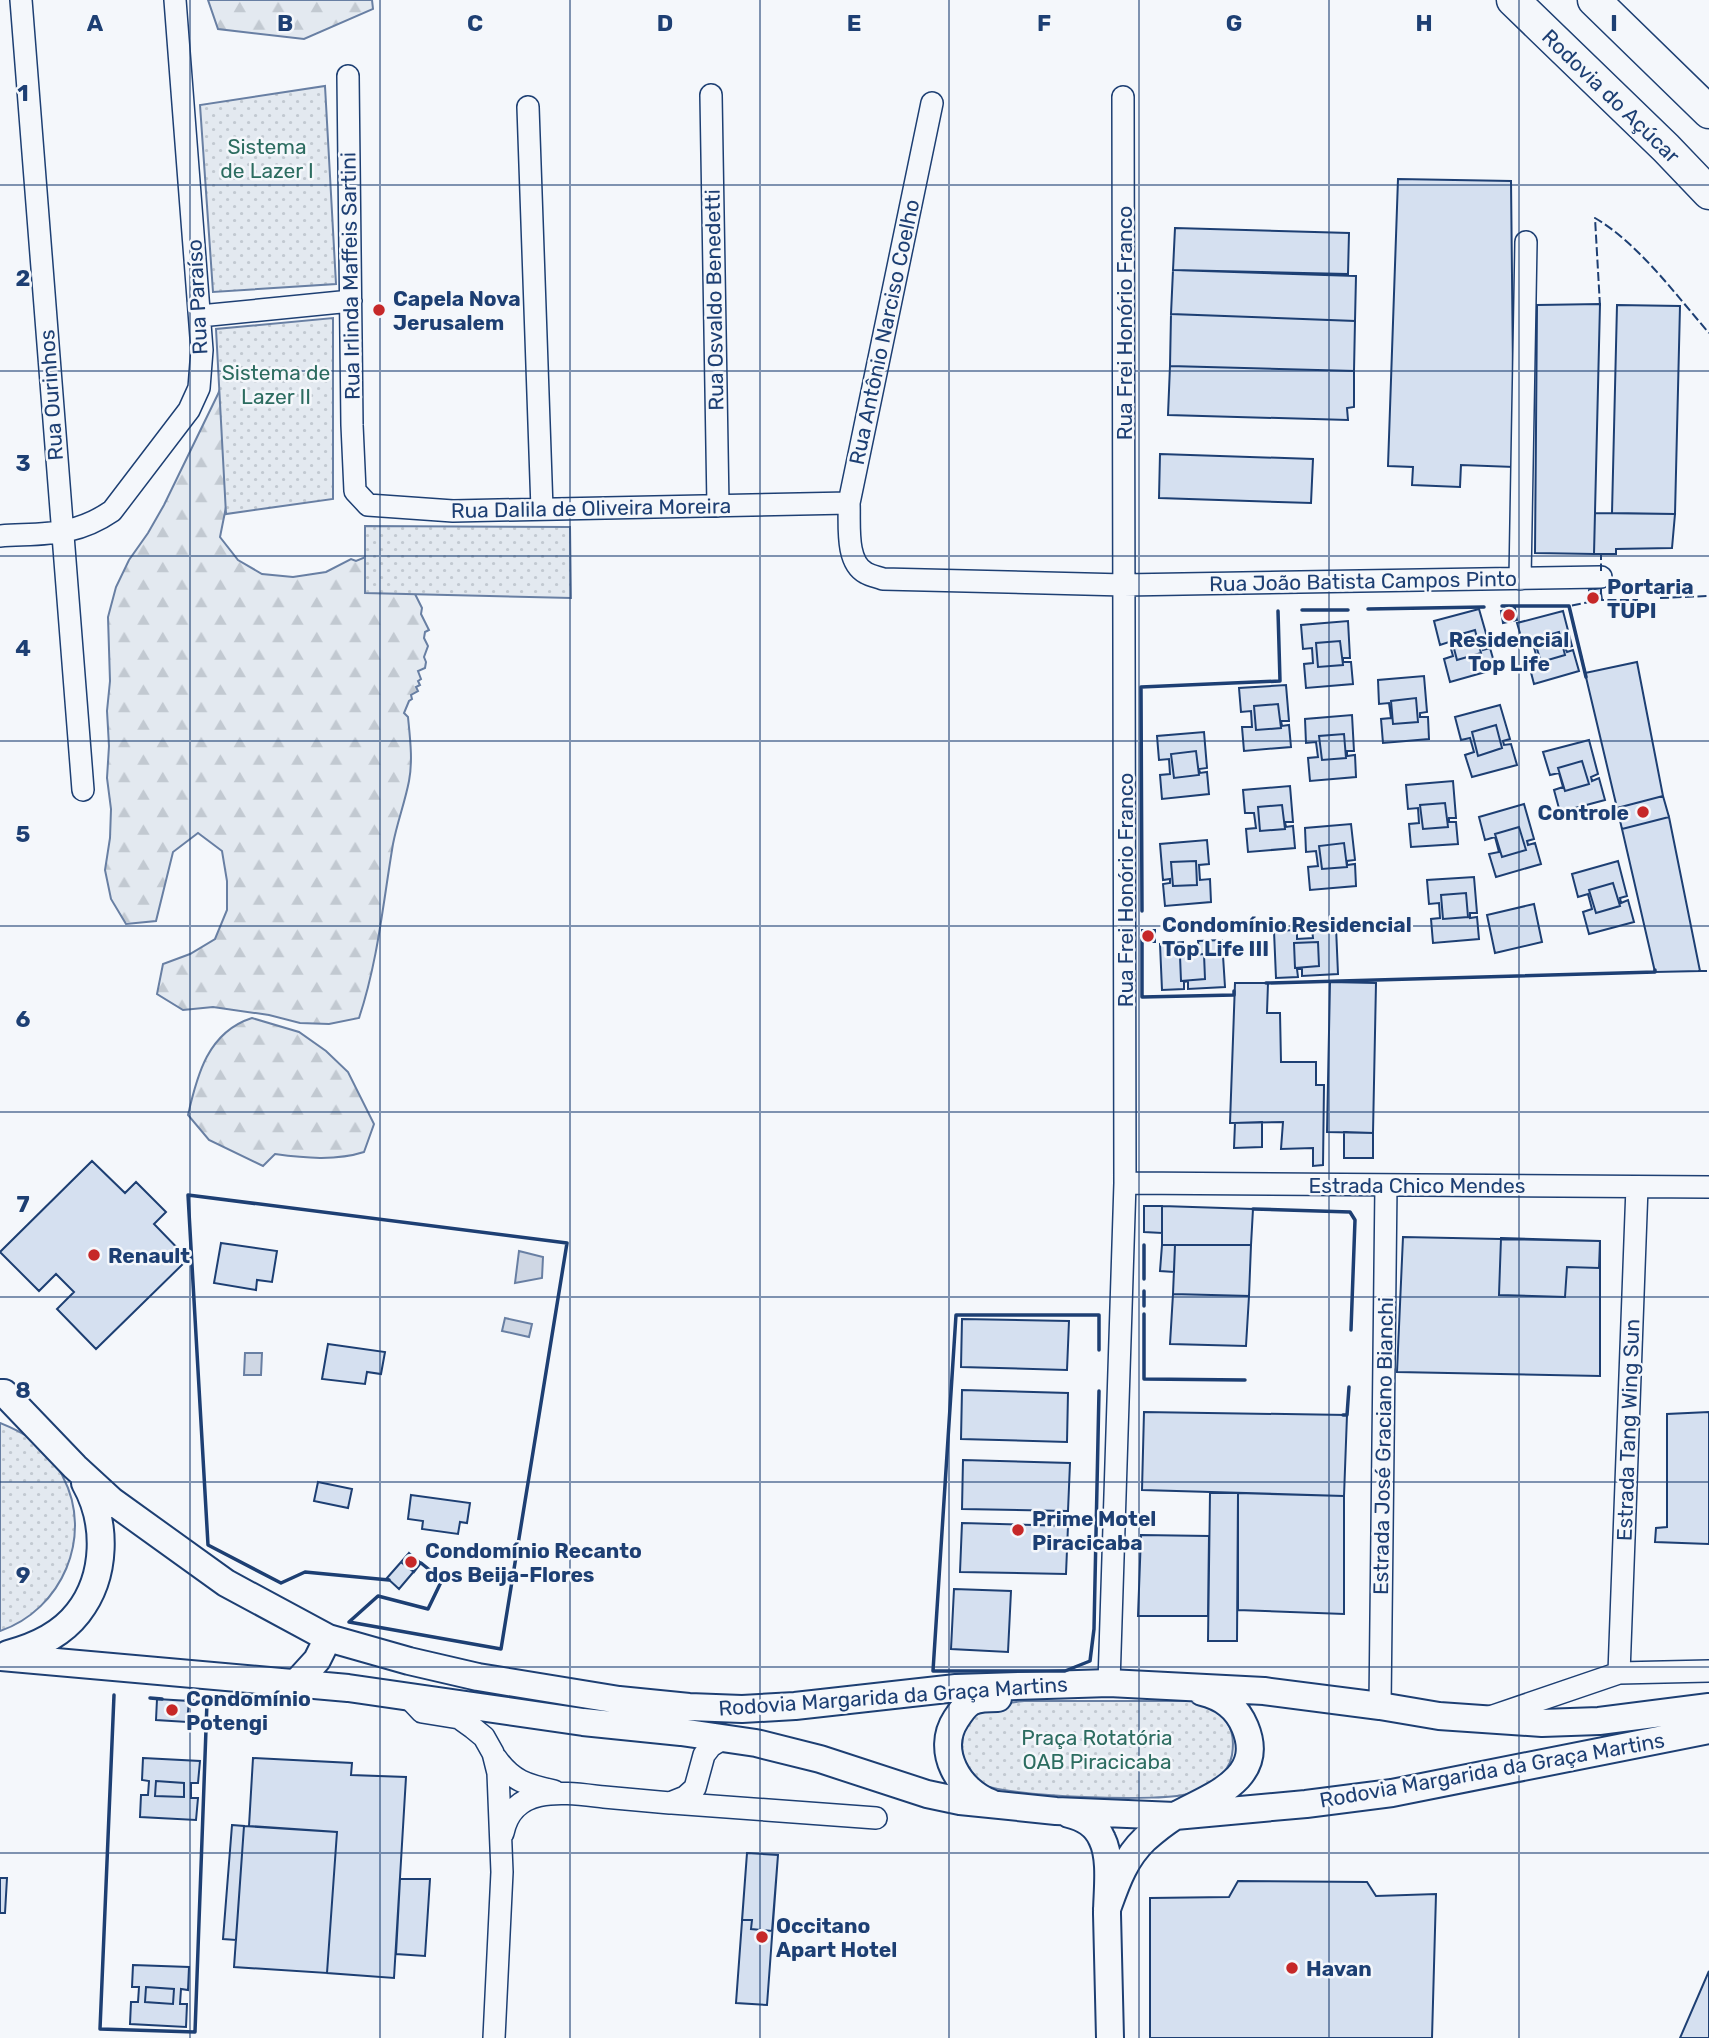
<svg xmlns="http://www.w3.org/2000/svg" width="1709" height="2038" viewBox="0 0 1709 2038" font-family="Rubik,sans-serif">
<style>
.forest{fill:url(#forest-firs);stroke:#687fa3;stroke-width:2}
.park{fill:url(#park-dots);stroke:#687fa3;stroke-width:2}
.water{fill:#cfd7e4;stroke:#687fa3;stroke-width:2}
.building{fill:#d5e0f0;stroke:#1d3f73;stroke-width:2}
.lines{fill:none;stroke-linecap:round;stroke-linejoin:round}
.minor-casing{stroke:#1d3f73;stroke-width:24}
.major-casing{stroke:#1d3f73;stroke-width:30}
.highway-casing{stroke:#1d3f73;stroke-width:35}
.minor{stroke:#f4f7fb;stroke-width:21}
.major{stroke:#f4f7fb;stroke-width:26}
.highway{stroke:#f4f7fb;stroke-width:32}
.fence{stroke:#1d3f73;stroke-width:2;stroke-dasharray:9 3.5;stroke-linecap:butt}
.wall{stroke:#1d3f73;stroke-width:3.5}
.grid{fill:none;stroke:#1d3f73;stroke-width:2;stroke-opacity:0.55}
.poi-dot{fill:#c62828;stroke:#f4f7fb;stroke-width:2.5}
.labels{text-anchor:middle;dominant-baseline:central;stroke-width:5;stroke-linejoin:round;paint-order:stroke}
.street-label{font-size:21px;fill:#1d3f73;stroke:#f4f7fb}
.park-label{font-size:21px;fill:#2c6c60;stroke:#f4f7fb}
.poi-label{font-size:21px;font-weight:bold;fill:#1d3f73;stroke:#f4f7fb;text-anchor:start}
.grid-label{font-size:23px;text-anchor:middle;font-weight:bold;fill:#1d3f73;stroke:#f4f7fb;stroke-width:5;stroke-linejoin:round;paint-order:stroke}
</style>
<defs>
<pattern id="forest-firs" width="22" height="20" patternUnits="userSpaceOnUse" patternTransform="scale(1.75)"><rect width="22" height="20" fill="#e3e9f0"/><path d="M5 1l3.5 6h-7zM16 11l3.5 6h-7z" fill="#c2c9d1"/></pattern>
<pattern id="park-dots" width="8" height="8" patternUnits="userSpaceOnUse" patternTransform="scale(1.75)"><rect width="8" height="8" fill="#e3e9f0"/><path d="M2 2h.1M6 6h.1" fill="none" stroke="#c2c9d1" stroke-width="1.8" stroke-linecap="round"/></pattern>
</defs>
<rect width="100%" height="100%" fill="#f4f7fb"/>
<!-- forest -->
<path class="forest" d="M208,0h164l1,9 -69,30 -86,-10z
M233,354l-7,153 -6,30 18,23 24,14 31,3 33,-5 25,-13 5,2 12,-5 36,16 18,36 -1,6 8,16 -4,2 -1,6 4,8 -4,11 2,5 -1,6 -7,3 3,8 -3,2 2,4 -4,2 2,4 -7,4 1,4 -3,2 -5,12 4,4c2,21 5,43 1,64 -4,21 -12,42 -16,63 -10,59 -15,117 -34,174l-30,6 -29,-1 -31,-8 -56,-8 -30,3 -26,-16 6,-30 27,-10 25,-15 12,-29v-29l-5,-30 -24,-18 -25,19 -17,69 -30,3 -15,-25 -6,-29 5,-32 1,-29 -4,-31 2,-32 -2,-35 3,-30 -2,-64 8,-30 13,-27 19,-27 16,-28 54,-111z
M252,1018l47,14 27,19 22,21 26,52 -10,28c-28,9 -60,6 -89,2l-12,12 -54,-26 -21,-25c9,-40 20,-83 64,-97z"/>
<!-- park -->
<path class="park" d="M325,86l11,198 -123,8 -13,-187z
M333,318v181l-107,15 -10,-185z
M365,526l205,1 1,71 -206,-5z
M0,1423c20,8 39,18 53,35 4,6 7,13 10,19 31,59 -1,133 -63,154z
M1024,1701h175c24,14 38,23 33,54 -3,20 -23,31 -41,38 -23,10 -191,4 -212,-10 -20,-14 -23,-50 -5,-67 13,-12 33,-13 50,-15z"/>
<!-- water -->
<path class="water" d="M519,1251l24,6 -1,21 -27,5z
M505,1318l27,6 -3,13 -27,-6z
M245,1353h17l-1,22h-17z"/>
<!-- building -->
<path class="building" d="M1398,179l113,2 3,286 -53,-2 -1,22 -48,-2 1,-18 -25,-1z
M1175,228l174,5 -1,41 -175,-4z
M1173,270l183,6 -1,45 -184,-7z
M1600,304l-6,250 -59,-1 2,-248z
M1617,305l63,1 -5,208 -63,-1z
M1171,314l184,7 -1,50 -184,-5z
M1170,366l184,5v36l-7,1 1,12 -180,-5z
M1160,454l153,5 -2,44 -152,-5z
M1595,513l80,1 -3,34 -56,1v5h-22z
M1601,588v5l-11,9 -1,-12z
M1515,608l2,12 -14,3 -2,-12z
M1479,609l10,35 -7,1 1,5 7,-2 6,21 -46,13 -6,-23 9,-3 -4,-14 -9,3 -6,-24z
M1563,611l9,35 -7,2 2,4 6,-2 6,21 -45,13 -6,-23 9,-3 -4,-14 -9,3 -7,-24z
M1348,621l2,37h-7v4h8l2,22 -47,4 -2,-24 9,-1 -1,-15 -9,1 -2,-24z
M1475,630l6,23 -24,7 -6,-23z
M1559,632l6,23 -24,7 -7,-23z
M1340,641l3,24 -25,2 -2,-24z
M1637,662l26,134 -46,12 -32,-135z
M1424,676l3,36 -7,1v4h8l1,22 -46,4 -2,-24 10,-1 -2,-15 -10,1 -1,-24z
M1286,685l3,36h-8l1,5 7,-1 2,22 -47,4 -2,-24h10l-1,-16 -10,1 -2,-24z
M1416,698l2,24 -25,2 -2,-23z
M1278,704l3,24 -25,2 -2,-24z
M1500,705l10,34 -7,2 1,4 7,-1 6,21 -45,12 -7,-22 9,-3 -4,-14 -9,2 -6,-23z
M1352,715l2,36h-7v5l8,-1 1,22 -46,4 -2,-23 10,-1 -2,-15 -10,1 -1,-24z
M1496,725l6,23 -24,8 -6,-24z
M1204,732l3,36 -8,1 1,4 7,-1 2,22 -47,5 -2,-24 10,-1 -1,-15 -10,1 -2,-24z
M1344,734l2,24 -24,2 -3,-24z
M1589,740l9,34 -7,3 1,4 7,-3 6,22 -45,12 -6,-22 9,-3 -4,-14 -9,2 -7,-23z
M1196,751l3,24 -25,3 -3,-24z
M1582,761l7,23 -24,7 -7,-23z
M1453,781l3,37h-7v4h7l2,22 -47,3 -2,-23 10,-1 -1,-15 -10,1 -2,-24z
M1290,786l3,36h-8l1,5 7,-1 2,22 -47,4 -2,-23 10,-1 -2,-15h-9l-2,-23z
M1663,796l6,21 -47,12 -5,-21z
M1445,803l3,24 -25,2 -3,-24z
M1524,804l10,35 -7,2 1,4 7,-2 6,21 -45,13 -7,-23 10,-2 -4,-15 -10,3 -6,-23z
M1282,805l3,24 -25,2 -2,-24z
M1669,817l31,154 -45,1 -33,-143z
M1351,824l4,36 -8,1v4l8,-1 1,22 -46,4 -2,-23 10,-1 -2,-15 -10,1 -1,-24z
M1519,827l7,23 -24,7 -7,-23z
M1207,840l2,24 -10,1 1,15 10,-1 1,23 -46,4 -2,-22 7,-1v-4l-7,1 -3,-36z
M1344,843l3,24 -25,2 -3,-23z
M1196,861l1,24 -24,1 -2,-24z
M1618,861l9,35 -7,2 1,5 7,-3 6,22 -45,12 -6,-22 9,-3 -4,-15 -10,3 -6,-23z
M1474,877l3,36h-7v5l7,-1 2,22 -46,4 -2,-24 9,-1 -1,-15 -10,1 -2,-24z
M1613,883l7,23 -24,7 -7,-23z
M1466,893l2,24 -25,2 -2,-24z
M1534,904l8,38 -47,11 -8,-38z
M1336,927l2,47 -36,2v-7h-5l1,8 -22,1 -2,-47 23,-1v9l16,-1 -1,-9z
M1142,930h13v12h-13z
M1222,940l3,47 -37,2v-8l-4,1v7l-22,1 -2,-46 23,-2v10l16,-1 -1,-10z
M1318,942l1,24 -24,2 -1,-25z
M1204,954l1,25 -24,2 -1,-25z
M1330,982l46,1 -3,150 -46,-1z
M1235,983h33l-1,30h13l1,49h35v23h8l-1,80 -10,1v-18l-32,1 2,-27 -53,1z
M1262,1122v25l-28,1 1,-25z
M1344,1132l29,1v25h-29z
M92,1161l33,32 11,-11 30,30 -12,12 34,35 -92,90 -39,-40 17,-17 -18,-18 -17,17 -39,-39z
M1144,1206h18v27l-18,-1z
M1162,1206l91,3 -2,36h-89z
M1403,1237l197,4v135l-203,-4z
M1501,1238l99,3 -1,27 -32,-1 -2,30 -66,-2z
M221,1243l56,8 -5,31 -15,-2 -1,10 -42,-7z
M1162,1245h13l-1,27 -14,-1z
M1175,1245h76l-2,51 -76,-2z
M1173,1294l76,2 -3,50 -76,-2z
M962,1319l107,2 -2,49 -106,-3z
M328,1344l57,8 -4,22 -14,-2 -2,12 -43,-5z
M962,1390l106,3 -1,49 -106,-3z
M1144,1412l203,3 -3,81 -202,-6z
M1709,1412v132l-54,-2 1,-14 11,-1v-113z
M963,1460l107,3 -2,48 -106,-2z
M318,1482l34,7 -4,19 -34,-7z
M1210,1492l28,1 -1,148h-29z
M1238,1493l106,3v118l-106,-4z
M411,1495l59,8 -3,20 -7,-1 -2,12 -36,-5 1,-8 -15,-2z
M962,1523l106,3 -2,48 -106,-2z
M1141,1535l68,1 -1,80h-70z
M409,1553l12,10 -7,9 -13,-10z
M409,1553l12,10 -22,26 -12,-11z
M954,1589l57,2 -3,61 -57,-3z
M157,1699l32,2 -2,21 -31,-2z
M143,1758l57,3 -2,22h-7v15h7l-2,22 -56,-3 1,-22h7l1,-14 -7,-1z
M253,1758l99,5 -1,12 55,2 -12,201 -67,-5 10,-141 -88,-6z
M156,1781l28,2v14l-29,-1z
M232,1825l12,1 -8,114 -13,-1z
M244,1826l93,6 -10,141 -93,-6z
M747,1853l31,2 -11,150 -31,-2z
M747,1853l31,2 -6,76 -21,-2 1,-9h-10z
M0,1878h7l-2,35h-5z
M400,1879h30l-5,77 -29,-2z
M1238,1881l129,1 9,14 60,-2 -4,144h-282v-140l79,-1z
M133,1965l56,2 -1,23 -7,-1 -1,15h7l-1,23 -56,-3 1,-22h7l1,-15h-7z
M1709,1971v67h-29z
M146,1987l28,2 -1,15 -28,-2z"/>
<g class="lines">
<defs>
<path id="minor" d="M21,0l62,790
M348,76l4,349 3,66 13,14 85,6 396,-8
M711,95l7,411
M932,103l-83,400c1,21 -4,59 17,70 5,3 12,4 17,6l241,6 477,-8
M528,107l14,402
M200,316l151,-15
M0,536c44,-3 74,1 112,-25l77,-101 10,-22 3,-38 -27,-350
M1520,579l6,-337
M1125,1183l584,4
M1619,1673l18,-486
M1109,1683l16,-500 -2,-1086
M406,1695l16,17 37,6 14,10 11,9 9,16 5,20 4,99 -8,166
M1380,1706l6,-521
M1490,1717l129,-44 90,-2
M496,1758c16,23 31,27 58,33
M672,1803l204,15
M503,1833c10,-50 64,-40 101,-36 22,2 44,4 66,6l15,-6 10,-9 9,-33 7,-9 13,-8"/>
<path id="major" d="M0,1393h4l71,74 37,34 114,82 102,55 81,23 69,16 141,23 70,7 53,2 53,-3 161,-18 153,-5 155,8 116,15 59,10 103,7 57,-2 110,-14
M8,1654c27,-7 53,-19 70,-41 29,-37 29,-91 7,-130
M0,1657l348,31 235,34 98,10 75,11 64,16 107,35 33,7 96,10 119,5 131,-12 86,-11 317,-63
M296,1683l21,-23 11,-22
M991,1803c-32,-12 -56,-52 -35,-84 4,-6 9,-14 15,-17 7,-4 19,-4 27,-4
M1069,1814c13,3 27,11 33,25 10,20 5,53 5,75 1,41 2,83 3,124
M1107,1909c9,-25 17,-50 38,-70 9,-8 19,-16 30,-23 33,-19 92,-36 70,-89 -8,-20 -23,-30 -43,-35"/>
<path id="highway" d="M1513,0l153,148 43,45
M1594,0l115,112"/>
</defs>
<!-- minor casing -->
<use href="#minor" class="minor-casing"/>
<!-- major casing -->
<use href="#major" class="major-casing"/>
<!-- highway casing -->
<use href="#highway" class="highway-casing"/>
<!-- minor -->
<use href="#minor" class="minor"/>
<!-- major -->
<use href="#major" class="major"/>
<!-- highway -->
<use href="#highway" class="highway"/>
<!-- fence -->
<path class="fence" d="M1600,306l-5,-88c44,26 80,76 114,115
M1598,554h3v17
M1601,593l1,7h36
M1660,598l49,-2
M1586,676l-17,-70 21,-4 3,-3
M1698,971h11"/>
<!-- wall -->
<path class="wall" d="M1502,606h67l17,71
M1368,609l116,-2
M1302,610h46
M1142,911l-1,-224 139,-6 -2,-70
M1142,939v58l92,-2v-4
M1266,983l389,-11v-2
M1253,1209l97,3 5,8 -4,110
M1144,1279v-34
M1144,1291v15
M1144,1314v65l101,1
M1099,1391l-5,238 -4,32 -25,10h-132l23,-356h143v35
M1343,1415h4l2,-28
M389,1580l-84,-8 -24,11 -73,-38 -20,-350 379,48 -66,406 -152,-27 29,-26 50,13 14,-29 -21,-17
M114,1695l-14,334 95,3 12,-330 -21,-2
M150,1698l12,1"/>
</g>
<!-- grid -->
<path class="grid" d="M190,0v2038M380,0v2038M570,0v2038M760,0v2038M949,0v2038M1139,0v2038M1329,0v2038M1519,0v2038M0,185h1709M0,371h1709M0,556h1709M0,741h1709M0,926h1709M0,1112h1709M0,1297h1709M0,1482h1709M0,1667h1709M0,1853h1709"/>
<!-- markers -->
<g class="poi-dot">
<circle cx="379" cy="310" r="7"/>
<circle cx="1593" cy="598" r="7"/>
<circle cx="1509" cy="615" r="7"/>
<circle cx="1643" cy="812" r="7"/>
<circle cx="1148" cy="936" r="7"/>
<circle cx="94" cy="1255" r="7"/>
<circle cx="1018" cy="1530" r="7"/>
<circle cx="411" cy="1562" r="7"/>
<circle cx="172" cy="1710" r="7"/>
<circle cx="762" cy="1937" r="7"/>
<circle cx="1292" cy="1968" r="7"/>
</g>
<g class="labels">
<!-- street labels -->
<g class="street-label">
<text transform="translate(1611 96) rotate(44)">Rodovia do Açúcar</text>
<text transform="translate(350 276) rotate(-91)">Rua Irlinda Maffeis Sartini</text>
<text transform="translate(197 297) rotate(-93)">Rua Paraíso</text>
<text transform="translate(714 300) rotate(-91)">Rua Osvaldo Benedetti</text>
<text transform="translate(1124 323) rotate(-90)">Rua Frei Honório Franco</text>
<text transform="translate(884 332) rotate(-78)">Rua Antônio Narciso Coelho</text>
<text transform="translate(51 395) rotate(-94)">Rua Ourinhos</text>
<text transform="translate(591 508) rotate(-1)">Rua Dalila de Oliveira Moreira</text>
<text transform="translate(1363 581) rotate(-1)">Rua João Batista Campos Pinto</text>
<text transform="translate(1125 890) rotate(-90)">Rua Frei Honório Franco</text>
<text x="1417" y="1185">Estrada Chico Mendes</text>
<text transform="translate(1628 1430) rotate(-88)">Estrada Tang Wing Sun</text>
<text transform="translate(1383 1446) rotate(-89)">Estrada José Graciano Bianchi</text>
<text transform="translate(893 1696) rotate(-4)">Rodovia Margarida da Graça Martins</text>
<text transform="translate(1492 1770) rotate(-10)">Rodovia Margarida da Graça Martins</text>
</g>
<!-- park labels -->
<g class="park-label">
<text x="267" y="146">Sistema<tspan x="267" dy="24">de Lazer I</tspan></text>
<text x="276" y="372">Sistema de<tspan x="276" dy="24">Lazer II</tspan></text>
<text x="1097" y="1737">Praça Rotatória<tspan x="1097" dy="24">OAB Piracicaba</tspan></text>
</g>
<!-- poi labels -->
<g class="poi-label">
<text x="393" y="298">Capela Nova<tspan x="393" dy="24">Jerusalem</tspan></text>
<text x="1607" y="586">Portaria<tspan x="1607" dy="24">TUPI</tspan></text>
<text x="1509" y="639" text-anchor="middle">Residencial<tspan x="1509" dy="24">Top Life</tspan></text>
<text x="1629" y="812" text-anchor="end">Controle</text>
<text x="1162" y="924">Condomínio Residencial<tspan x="1162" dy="24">Top Life III</tspan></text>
<text x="108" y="1255">Renault</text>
<text x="1032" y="1518">Prime Motel<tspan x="1032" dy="24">Piracicaba</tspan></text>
<text x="425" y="1550">Condomínio Recanto<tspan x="425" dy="24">dos Beija-Flores</tspan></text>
<text x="186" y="1698">Condomínio<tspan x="186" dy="24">Potengi</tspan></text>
<text x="776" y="1925">Occitano<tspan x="776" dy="24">Apart Hotel</tspan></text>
<text x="1306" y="1968">Havan</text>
</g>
</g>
<g class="grid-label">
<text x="95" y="31">A</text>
<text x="285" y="31">B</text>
<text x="475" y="31">C</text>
<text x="665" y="31">D</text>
<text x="854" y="31">E</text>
<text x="1044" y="31">F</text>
<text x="1234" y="31">G</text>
<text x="1424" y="31">H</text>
<text x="1614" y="31">I</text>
<text x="23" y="101">1</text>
<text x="23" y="286">2</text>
<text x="23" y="471">3</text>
<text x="23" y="656">4</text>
<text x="23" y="842">5</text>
<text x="23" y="1027">6</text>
<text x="23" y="1212">7</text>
<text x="23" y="1398">8</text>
<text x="23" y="1583">9</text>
</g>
</svg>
